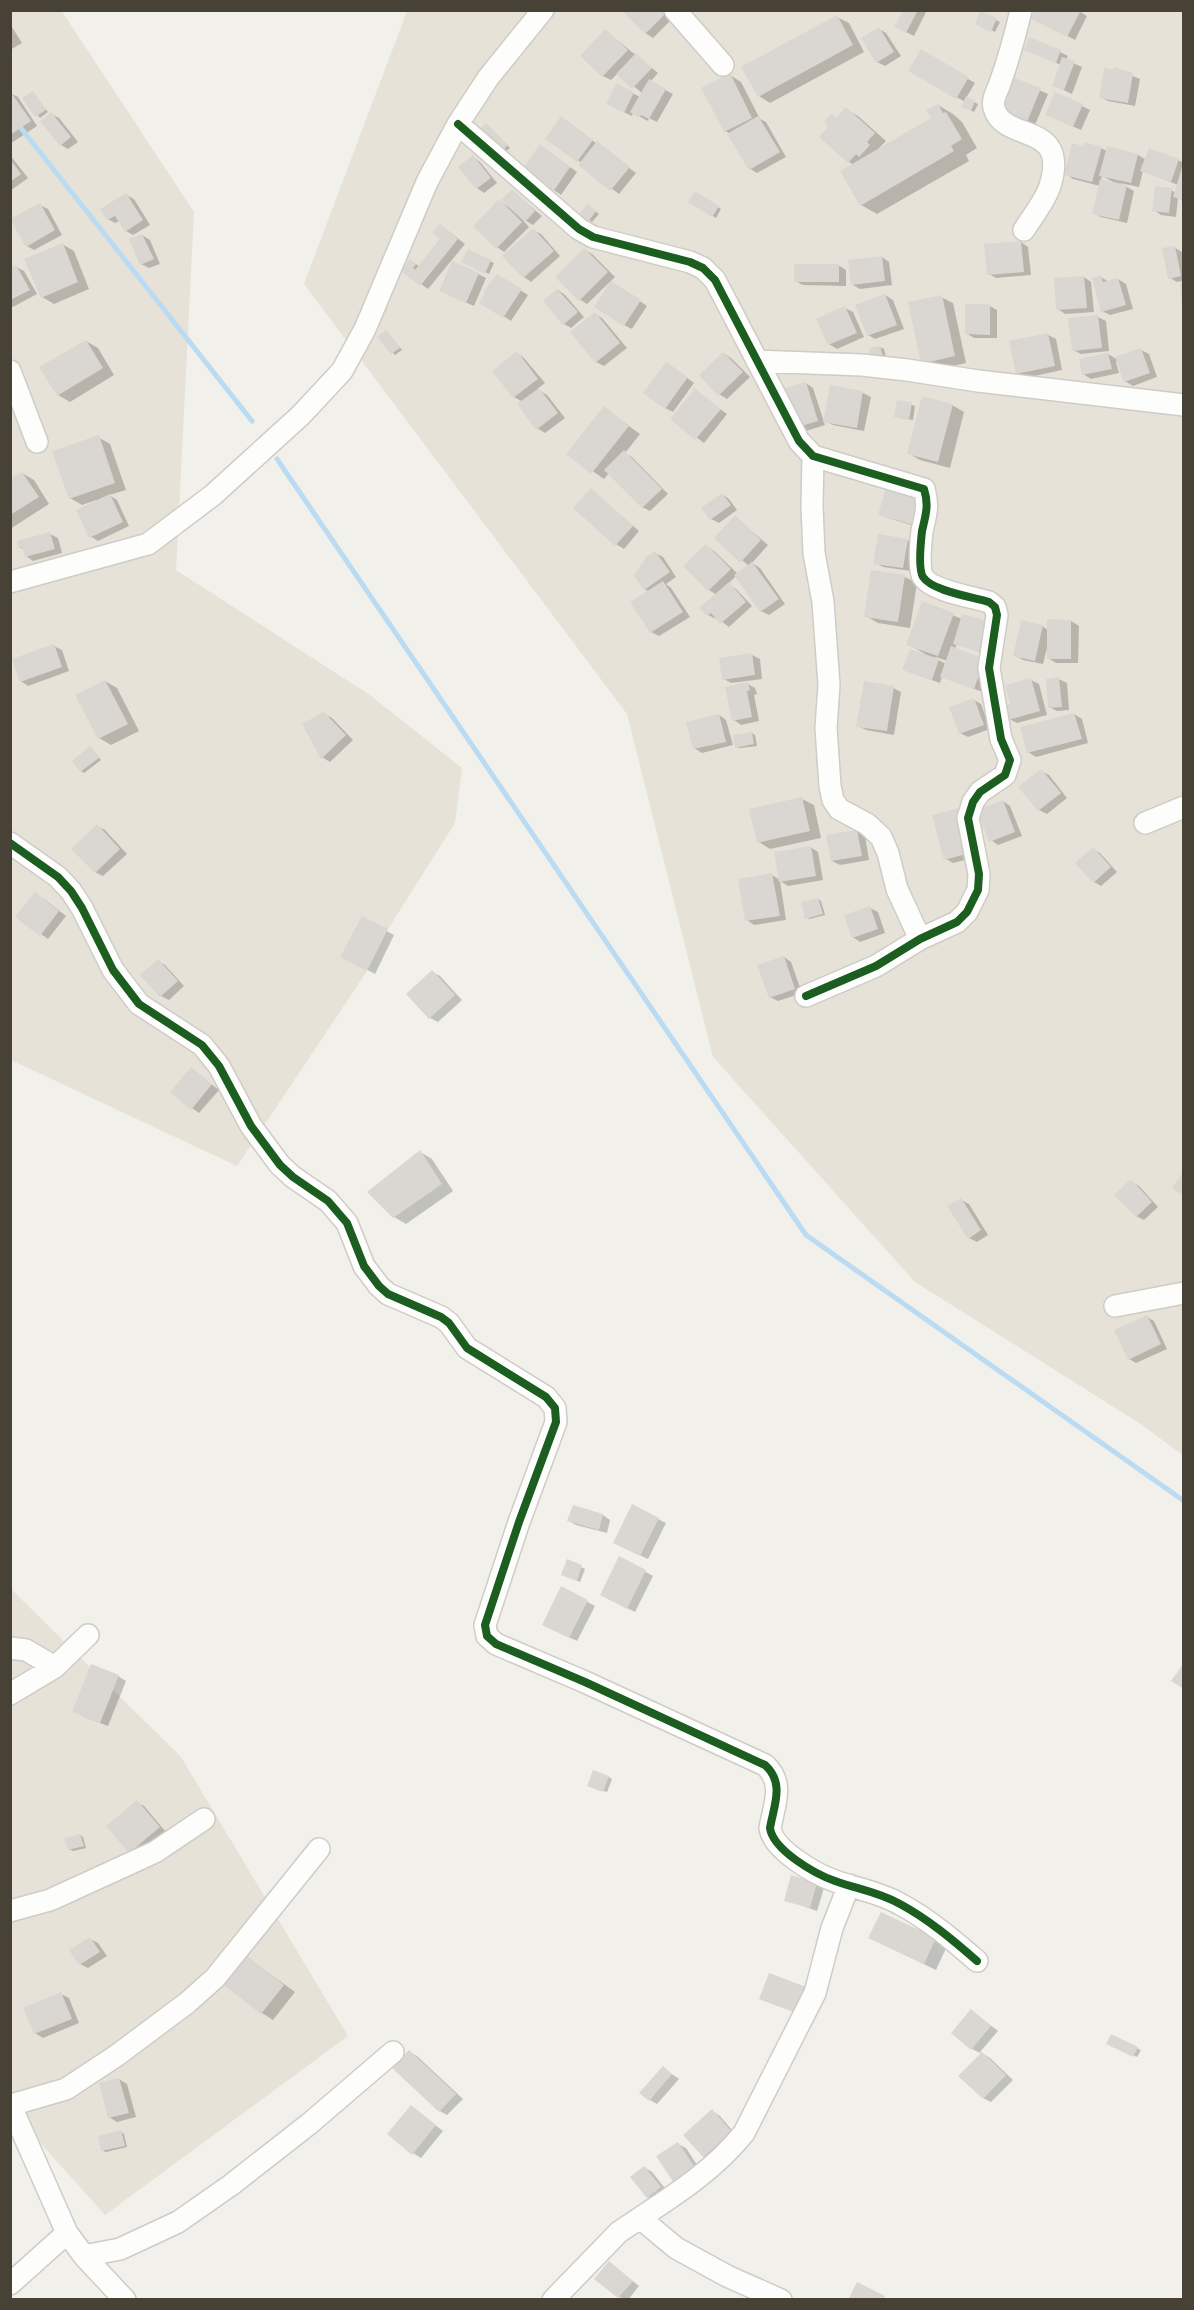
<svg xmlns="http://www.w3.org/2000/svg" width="1194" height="2310" viewBox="0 0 1194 2310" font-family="Raleway,sans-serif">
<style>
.residential{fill:#e6e2d8}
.shadow{fill:#0003;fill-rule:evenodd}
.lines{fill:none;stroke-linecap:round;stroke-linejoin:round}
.stream{stroke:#badbf1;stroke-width:5}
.building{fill:#dad7d2}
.street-casing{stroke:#ceccc7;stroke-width:24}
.street{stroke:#fdfdfc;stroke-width:21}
.cycleway-casing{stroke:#fff;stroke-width:11}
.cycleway{stroke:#1b5e20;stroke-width:8}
</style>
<rect width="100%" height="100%" fill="#f1f0eb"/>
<!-- residential -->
<path class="residential" d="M61,10l133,202 -18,358 194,125 92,73 -7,55 -67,106 -21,42 -130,195 -226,-106 -1,-1049z
M407,11h776v1444l-44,-32 -224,-141 -202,-225 -86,-343 -323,-430z
M10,1588l171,169 167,279 -243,179 -94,-105z"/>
<!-- shadow -->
<path class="shadow" d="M664,10l8,9 -19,19 -8,-5 -22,-22z
M905,10h22l-13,26 -18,-9z
M1077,10l10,6 -12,24 -34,-18z
M981,13l19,9 -5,10 -18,-9z
M837,17l12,6 15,29 -94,51 -11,-7z
M10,24l12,19 -12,7z
M879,29l7,4 15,23 -16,10 -8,-4z
M606,31l52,42 -8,9 23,12 -16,28 -8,-4 -1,3 -15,-8 -1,3 -17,-8 2,-23 23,12 2,-4 -24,-20 -7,7 -8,-4 -21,-20z
M921,51l54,32 -9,15 12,6 -4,8 -8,-4 -1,-6 -55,-32z
M1060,52l8,4 -2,4 16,7 -10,27 -19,-9 8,-20 -28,-12z
M1115,69l25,10 -5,27 -27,-5 -8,-4z
M730,75l11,7 19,37 6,3 20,35 -29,16 -7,-4 -21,-36 -4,-2z
M1013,79l35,15 -13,31 -27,-11z
M10,93l8,4 19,29 -27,18z
M33,93l15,19 -8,6 -16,-20z
M938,105l15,9 9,8 15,26 -11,7 3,6 -92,53 -16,-9 -7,-40 -5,-3 -18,-36 1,-11 5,4 9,-10 12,7 28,25 -9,9 56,-31z
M1082,106l8,4 -9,20 -27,-12z
M51,114l8,4 19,24 -10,7 -7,-4z
M569,123l67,50 -17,21 -39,-29 2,-2 -35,-24z
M489,127l21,21 -6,5z
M1101,148l6,3 31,4 8,5h32l6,3v38l-6,-3 -2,19 -15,-2 -7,-5 17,-20 5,3 2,-8 -35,-14 -4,16 -19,-4 14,8 -7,32 -26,-6 -7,-4 6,-27 -27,-7 -7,-5zM1102,176l13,7 -14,-2z
M547,151l30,21 -16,23 -7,-5z
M10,155l18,23 -18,13z
M473,157l7,5 17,21 -13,10 -7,-5z
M512,191l30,25 -9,9 -12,-7 8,9 -25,25 -7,-5 2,-46 10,6z
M696,193l25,16 -5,9 -26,-16z
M126,195l8,4 16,26 -17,10 -7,-4 -6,-10 -5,2 -7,-4z
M40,205l8,4 14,26 -28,15 -7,-4z
M591,208l8,6 -7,8 -3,-2z
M447,230l18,14 -37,45 -25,-18 8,-10 8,5z
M533,230l8,4 19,22 -29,26 -7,-5z
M142,235l8,5 10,24 -11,4 -8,-4z
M1021,242l7,5 3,28 -35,3 -7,-4z
M62,244l12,7 15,38 -35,15 -12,-7z
M1174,247l8,5 2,6v23l-7,1 -7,-4z
M585,250l7,4 23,23 -28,27 -8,-5z
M468,251l26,12 -5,11 -26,-13z
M882,257l7,5 3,23 -32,4 -7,-4z
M838,265l8,5v16l-43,-1 -8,-4z
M16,267l8,4 13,23 -24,13 -3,-2v-35z
M478,274l8,4 -12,28 -25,-11z
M1084,277l7,5 3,30 -29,2 -7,-5z
M1101,277l8,5 9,-3 8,5 7,25 -23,6 -8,-4z
M505,280l23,15 -17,26 -30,-19z
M619,287l28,19 -15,23 -8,-4z
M558,290l7,5 19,22 -13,11 -7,-4z
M885,295l8,5 11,29 -29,10 -7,-4z
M941,297l12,6 13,60 -32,7 -12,-7z
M990,306l7,4v28h-23l-8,-5z
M845,308l8,4 11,25 -27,12 -8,-5z
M595,314l7,4 25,30 -23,18 -8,-4z
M1098,317l8,4 3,30 -28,3 -8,-4z
M386,331l16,19 -7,5 -16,-18z
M1048,335l8,4 6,31 -37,8 -7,-5z
M86,341l12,7 16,27 -44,27 -12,-7z
M880,347l4,2 3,12 -10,3z
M1141,350l8,4 8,23 -24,9 -8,-5 -7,-20 -2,1 3,11 -28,6 -8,-5 25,-20 10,6z
M517,353l7,5 21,25 -8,6 10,6 18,23 -20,15 -8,-5 -14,-26 -9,-5 -20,-26z
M723,353l8,5 19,19 -23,22 -8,-5z
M674,368l20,15 -21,29 -8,-4z
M806,383l7,5 12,37 -19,6 -7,-5z
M831,387l32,6 8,4 -7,34 -31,-6 -8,-4z
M695,390l32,24 -23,29 -32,-24z
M898,401l17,5 -2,14 -14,-2z
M952,405l12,7 -14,56 -30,-8 -12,-7z
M604,408l36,26 -15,19 7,4 36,37 -18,17 -8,-4 -33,-34 -5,6 -36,-25z
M98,437l12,7 16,46 -17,5 8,5 12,26 -31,15 -8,-5 6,-36 -14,5 -12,-7z
M22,473l12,7 15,24 -39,25v-48z
M888,486l33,42 -33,-10 -8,-4z
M591,490l48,41 -15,18 -8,-5z
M722,494l7,5 8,11 -18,13 -8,-4z
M735,517l33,28 -16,18 8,5 25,36 -16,11 -8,-4 -25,-35 -8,8 8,5 16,17 -23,21 -12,-9 -1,1 -8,-4 9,-20 -8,-5 -23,-24 21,-20 7,5 24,23 11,-8 -33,-28z
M50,534l8,4 4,15 -29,8 -7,-5 -2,-6 -4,-3z
M907,540l8,4 -4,27 -28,-4 -8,-4z
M655,553l8,4 13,20 -10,7 5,4 19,29 -31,19 -8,-4 -2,-40 -4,-3z
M905,577l12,6 -7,45 -32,-5 -12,-7z
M923,603l39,16 26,4 -1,32 -30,-11 -2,5 37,15 -10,28 -40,-16 -2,7 -36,-13 21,-16 -17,-10zM936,657l11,4 -1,3 -11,-6z
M1071,621l8,5 -1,37h-22l-8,-5v-14l-5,20 -20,-4 -8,-5 27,-29 6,4z
M54,646l8,4 7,21 -41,15 -7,-5z
M752,655l8,4 2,20 -31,4 -7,-4z
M1059,679l8,4 2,27 -12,1 -8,-4z
M1031,680l8,4 8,31 -30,8 -8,-4 3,-14z
M105,681l12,7 22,43 -28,14 -12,-7z
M748,684l7,4 2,6 -3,1 5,26 -18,4 -7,-5z
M893,688l8,4 -7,43 -28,-5 -8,-4z
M974,700l7,4 9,25 -22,8 -8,-4z
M324,714l8,4 21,22 -23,22 -8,-5z
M1074,714l8,5 6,24 -52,14 -8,-5z
M719,715l7,5 7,25 -31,8 -8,-5z
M752,733l3,2 2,11 -17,2 -4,-1z
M91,748l10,12 -17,13 -3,-2z
M1041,771l8,4 18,23 -20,16 -8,-4z
M802,799l12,6 7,33 -51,11 -11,-7z
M1003,801l7,5 12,30 -24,9 -7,-5z
M958,810l19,47 -24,6 -7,-4z
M97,826l8,4 22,24 -24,22 -8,-4z
M857,831l8,5 4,24 -29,5 -8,-4z
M810,847l8,5 5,28 -35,6 -8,-5 6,39 -32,5 -7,-5 25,-45 8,5z
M1093,849l7,4 17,19 -16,14 -7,-4z
M43,898l23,18 -18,23 -7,-5z
M818,899l3,2 4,14 -15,4 -3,-1z
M870,908l8,4 7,21 -25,9 -7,-5z
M362,918l32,17 -19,39 -33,-18z
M784,957l7,5 11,31 -24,8 -8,-4z
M158,961l7,4 19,21 -15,14 -8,-4z
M432,972l8,4 22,24 -24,22 -8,-4z
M191,1069l28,21 -20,23 -7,-5z
M420,1152l12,7 21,32 -47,33 -12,-7z
M1131,1181l8,5 19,21 -14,13 -8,-4z
M961,1200l8,4 19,31 -11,7 -8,-4z
M1147,1317l7,4 13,28 -31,14 -7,-4z
M574,1507l29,8 7,5 -3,13 -31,-8 -7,-4z
M658,1519l8,4 -18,36 -26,-12z
M620,1558l33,18 -18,36 -26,-13z
M567,1561l18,8 -5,13 -14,-6z
M562,1588l33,18 -18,35 -25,-12z
M118,1676l8,5 -18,45 -26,-10z
M609,1777l3,2 -5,13 -15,-5z
M137,1802l7,4 22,26 -28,24 -8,-4z
M80,1835l3,2 3,11 -13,3 -4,-2z
M817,1884l7,4 -7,23 -31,-11z
M90,1939l8,4 9,13 -19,12 -8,-4z
M935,1940l12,6 -11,24 -54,-26z
M238,1951l57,41 -22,28 -11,-7z
M61,1994l8,4 10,25 -36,15 -8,-5z
M972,2011l26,20 -18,21 10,6 23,22 -22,22 -8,-4 -1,-44 -10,-5z
M1112,2036l29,14 -4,7 -29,-14z
M409,2052l8,4 46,43 -16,16 -7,-4z
M663,2068l16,11 -22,25 -7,-4z
M119,2079l8,5 9,33 -19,5 -8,-5z
M411,2107l32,24 -22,27 -8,-5z
M712,2111l8,5 18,21 -27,23 -8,-4z
M121,2132l3,2 3,13 -21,5 -4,-2z
M678,2144l8,4 17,26 -20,12z
M644,2167l8,5 16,20 -12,9 -8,-4z
M616,2268l23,18 -11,14 -9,-3 -23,-18z"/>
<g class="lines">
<!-- stream -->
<path class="stream" d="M17,123l235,298
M277,459l529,776 378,266"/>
</g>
<!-- building -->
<path class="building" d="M621,10h41l3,4 -20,20z
M903,10h15l-12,23 -12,-6z
M1035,10h46l-14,27 -36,-18z
M980,11l17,7 -6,14 -16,-8z
M837,15l16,30 -95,52 -17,-30z
M879,27l15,25 -18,11 -15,-25z
M605,29l23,21 -26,27 -22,-21z
M1029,37l32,13 -5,13 -32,-13z
M921,49l48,28 -13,22 -48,-28z
M636,53l16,15 -20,21 -16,-15z
M1062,57l13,4 -11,29 -12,-4z
M1114,67l19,6 -5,30 -29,-5 5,-30 9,2z
M730,73l22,45 -28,14 -23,-44z
M1012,77l29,11 -14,34 -29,-12z
M649,79l17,10 -17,30 -8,-4 -2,3 -9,-6z
M616,83l18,9 -10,21 -18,-9z
M10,91l21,30 -21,14z
M33,91l13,19 -11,7 -13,-19z
M1055,92l28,12 -10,23 -28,-12z
M966,96l9,5 -4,10 -10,-4z
M938,104l5,9 3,-1 16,27 -11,7 3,5 -94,55 -20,-35 91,-53 -5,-8z
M846,107l29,26 -8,9 3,3 -11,12 -3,-3 -8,9 -29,-26 9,-10 -4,-5 7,-8 5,4z
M51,112l20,25 -11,9 -20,-25z
M561,116l32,24 -16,22 -32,-23z
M758,116l22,36 -31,18 -22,-36z
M486,123l22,22 -8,8 -22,-22z
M597,141l33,26 -20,24 -32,-26z
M1084,142l18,5 -10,35 -28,-7 8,-32 11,3z
M540,144l30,23 -17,25 -31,-22z
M1107,146l31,8 -7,29 -32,-7z
M1149,148l30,11 -8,23 -31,-11z
M473,155l18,23 -15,11 -18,-22z
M10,159l11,15 -11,8z
M1183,164h1v36l-11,-3z
M1100,179l27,6 -8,35 -27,-6z
M1155,186l17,2 -3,25 -17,-2z
M512,189l23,22 -10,11 -24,-22z
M695,191l24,15 -7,11 -24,-15z
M126,193l17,27 -18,12 -10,-16 -8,4 -7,-11z
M499,199l23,23 -26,27 -23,-23z
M40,203l15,27 -29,17 -16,-28z
M588,204l8,7 -8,11 -9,-8z
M440,224l18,15 -38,47 -19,-15 9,-12 6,5 -3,4 2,2 25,-31 -8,-6z
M533,228l21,23 -31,27 -21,-22z
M142,234l12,25 -14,6 -11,-26z
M1021,241l3,31 -37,3 -3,-31z
M63,243l15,39 -37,16 -17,-39z
M1175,246l6,30 -13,3 -6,-31z
M584,248l24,24 -29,29 -24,-24z
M468,249l23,11 -6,14 -24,-12z
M882,256l3,25 -34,4 -3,-25z
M452,261l27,12 -13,30 -27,-12z
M794,264h45v18h-45z
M16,265l14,25 -20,10v-32z
M497,274l25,15 -19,29 -24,-15 6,-10 -2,-1z
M1101,275l2,7 15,-4 8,27 -25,7 -9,-34z
M1084,276l3,32 -31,2 -2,-32z
M611,281l30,19 -17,26 -30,-19z
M1180,283h4v26h-2z
M557,289l21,23 -15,13 -20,-24z
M885,294l12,31 -30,11 -12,-31z
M942,295l13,61 -34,8 -13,-62z
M965,304h25v31l-25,-1z
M845,306l12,27 -29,12 -12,-26z
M595,312l25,31 -25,20 -25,-31z
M1098,315l4,33 -30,3 -4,-33z
M386,330l14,18 -9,6 -14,-17z
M1048,333l7,33 -39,8 -7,-33z
M86,340l17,28 -46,28 -18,-29z
M880,346l4,14 -11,3 -4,-15z
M1141,348l9,25 -26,9 -9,-25z
M517,351l21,28 -25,19 -21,-27z
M723,352l20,20 -25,24 -19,-21z
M1108,353l4,16 -30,6 -3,-16z
M666,362l22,15 -23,32 -22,-16z
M806,382l12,39 -20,6 -13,-39z
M830,385l33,6 -6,37 -34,-6z
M693,387l28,22 -26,31 -25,-21 24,-29 -2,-1z
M539,388l19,25 -22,17 -19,-26z
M922,396l31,8 -15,58 -31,-8z
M897,400l15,2 -3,18 -15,-3z
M604,406l25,20 -38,48 -25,-20z
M99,435l16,48 -46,16 -17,-48z
M624,450l38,39 -20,19 -38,-38z
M22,472l17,25 -29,18v-36z
M887,484l36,11 -9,30 -36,-10z
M591,488l42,38 -18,20 -42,-38z
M722,493l9,12 -21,15 -9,-12z
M110,494l13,28 -34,16 -13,-28z
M735,515l26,25 -21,23 -26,-25z
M50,532l5,17 -30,8 -3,-10 -4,1 -1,-7z
M878,534l30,5 -5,29 -30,-4z
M706,544l25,25 -23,22 -25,-25z
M655,551l15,21 -26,18 -10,-14 12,-19z
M752,562l27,37 -19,13 -26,-37z
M871,570l34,5 -7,47 -34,-5z
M663,581l20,31 -33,21 -20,-31z
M729,582l17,20 -26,22 -9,-11 -4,3 -8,-8z
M922,601l32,12 -16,43 -32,-11z
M962,614l27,7 -10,31 -26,-8z
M1047,619l24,1v39h-24z
M1021,620l22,5 -8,36 -22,-5z
M54,644l8,23 -42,15 -8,-23z
M951,646l34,13 -11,30 -34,-12z
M910,649l29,10 -7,21 -30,-10z
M752,653l3,22 -33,5 -3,-22z
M1059,677l3,30 -14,1 -2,-29z
M1031,678l9,33 -32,9 -4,-15 6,-1 -5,-19z
M105,680l23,44 -30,15 -23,-44z
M864,681l30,5 -7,45 -31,-4z
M748,682l2,8 -3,1 5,26 -20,4 -7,-34z
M974,698l10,27 -25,9 -10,-27z
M324,712l22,23 -25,24 -19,-35z
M1074,713l8,26 -55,14 -7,-26z
M719,714l7,28 -33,7 -7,-27z
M752,732l2,12 -19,4 -2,-13z
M90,746l9,12 -19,14 -8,-11z
M1041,769l20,24 -23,18 -20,-24z
M802,797l8,34 -53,12 -8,-34z
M1003,800l12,32 -26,10 -12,-32z
M959,808l11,45 -26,7 -12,-45z
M97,824l23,25 -25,24 -24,-24z
M857,830l5,26 -31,5 -5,-26z
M811,846l5,30 -37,6 -5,-30z
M1093,847l18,20 -18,16 -18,-20z
M772,873l8,43 -35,5 -7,-42z
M35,892l24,19 -19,25 -25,-19z
M818,898l5,16 -18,5 -4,-17z
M870,906l8,23 -26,9 -8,-23z
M362,916l26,13 -21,42 -27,-14z
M784,956l11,33 -26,9 -12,-33z
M158,959l20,22 -18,16 -20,-22z
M432,970l23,25 -26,24 -23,-25z
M191,1067l21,17 -21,26 -21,-18z
M420,1150l22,34 -49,34 -26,-26z
M1184,1170v24l-1,1 -11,-7z
M1131,1179l21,23 -16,15 -22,-22z
M961,1198l20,32 -13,9 -21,-33z
M1147,1315l14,29 -33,16 -14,-30z
M632,1504l27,14 -19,38 -27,-13z
M573,1505l30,9 -4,16 -32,-9z
M619,1556l27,14 -19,39 -27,-14z
M567,1559l15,6 -5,16 -16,-6z
M561,1586l27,14 -19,38 -27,-13z
M1184,1663v26l-13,-8z
M91,1664l28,11 -19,48 -28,-11z
M593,1770l16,6 -6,16 -16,-6z
M137,1800l23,27 -31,26 -23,-27z
M80,1834l4,12 -16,4 -4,-12z
M791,1875l26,8 -7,25 -26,-7z
M881,1912l55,26 -12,26 -56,-26z
M90,1937l10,15 -21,13 -10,-15z
M238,1949l46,36 -23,29 -46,-36z
M769,1973l37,14 -10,26 -37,-14z
M61,1992l11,27 -38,15 -11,-26z
M971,2009l20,17 -20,24 -20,-17z
M1111,2034l27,13 -5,10 -27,-13z
M409,2050l47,44 -17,18 -47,-44z
M982,2052l24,23 -23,24 -25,-23z
M663,2066l9,8 -23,27 -10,-8z
M119,2078l10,35 -21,5 -9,-35z
M411,2105l25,20 -24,30 -25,-21z
M712,2109l20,23 -29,25 -20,-22z
M121,2130l4,16 -24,5 -3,-15z
M678,2142l18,27 -22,14 -18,-27z
M644,2166l17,21 -14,11 -17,-21z
M609,2261l24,20 -15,17 -24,-19z
M857,2282l28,14 -2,4h-35z"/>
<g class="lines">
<defs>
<path id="street" d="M675,10l48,55
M1021,10c-6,26 -13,51 -22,76 -3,7 -7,14 -5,22 10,36 76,12 56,78 -5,15 -18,31 -26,44
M458,124l121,105 14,8 97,25 13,6 12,12 84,161 14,15 111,33c5,16 2,25 -2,42 -1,9 -4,38 1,46 9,14 50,20 66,25l6,5 2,8 -8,53 12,71 9,21 -5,15 -25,17 -7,10 -5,16 11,56 -1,16 -11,22 -10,10 -37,17 -44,27 -70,30
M757,361l105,4 45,5 71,11 206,24
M10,371l27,71
M813,456l-1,50 2,47 9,49 6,83 -3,43 4,58 3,14 6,9 28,15 14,13 7,16 9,36 23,50
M10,582l138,-38 65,-49 88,-80 41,-44 23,-42 62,-147 31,-58 30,-46 55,-68
M1145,823l39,-16
M10,843l48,34 13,14 11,17 31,62 26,34 63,41 17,21 32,60 29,39 13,12 35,24 19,22 17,43 15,20 9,8 53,23 8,6 18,25 79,49 9,11 1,14 -37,100 -34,103 2,11 9,8 89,38 180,83c20,18 9,40 5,63 3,22 45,46 65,53 22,8 44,11 65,23 28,15 53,36 77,57
M1115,1306l69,-13
M10,1648l16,2 29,17
M10,1694l45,-27 33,-32
M10,1911l40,-11 105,-48 49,-33
M10,2104l57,129 17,23 41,44
M11,2105l55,-16 50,-33 71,-53 28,-25 104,-129
M640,2218c38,-25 75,-49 104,-85l71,-140 17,-65 17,-43
M84,2256l36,-7 58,-27 53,-37 78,-61 84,-72
M10,2284l57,-51
M553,2300l66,-68 21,-14 36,30 51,28 54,24"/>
</defs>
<!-- street casing -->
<use href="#street" class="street-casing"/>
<!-- street -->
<use href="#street" class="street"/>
<defs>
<path id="cycleway" d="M458,124l121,105 14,8 97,25 13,6 12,12 84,161 14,15 111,33c5,16 2,25 -2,42 -1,9 -4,38 1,46 9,14 50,20 66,25l6,5 2,8 -8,53 12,71 9,21 -5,15 -25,17 -7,10 -5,16 11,56 -1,16 -11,22 -10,10 -37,17 -44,27 -70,30
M10,843l48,34 13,14 11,17 31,62 26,34 63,41 17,21 32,60 29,39 13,12 35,24 19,22 17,43 15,20 9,8 53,23 8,6 18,25 79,49 9,11 1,14 -37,100 -34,103 2,11 9,8 89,38 180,83c20,18 9,40 5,63 3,22 45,46 65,53 22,8 44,11 65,23 28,15 53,36 77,57"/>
</defs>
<!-- cycleway casing -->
<use href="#cycleway" class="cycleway-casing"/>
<!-- cycleway -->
<use href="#cycleway" class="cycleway"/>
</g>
<!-- border -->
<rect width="1194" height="2310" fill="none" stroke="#484136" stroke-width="24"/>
</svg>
